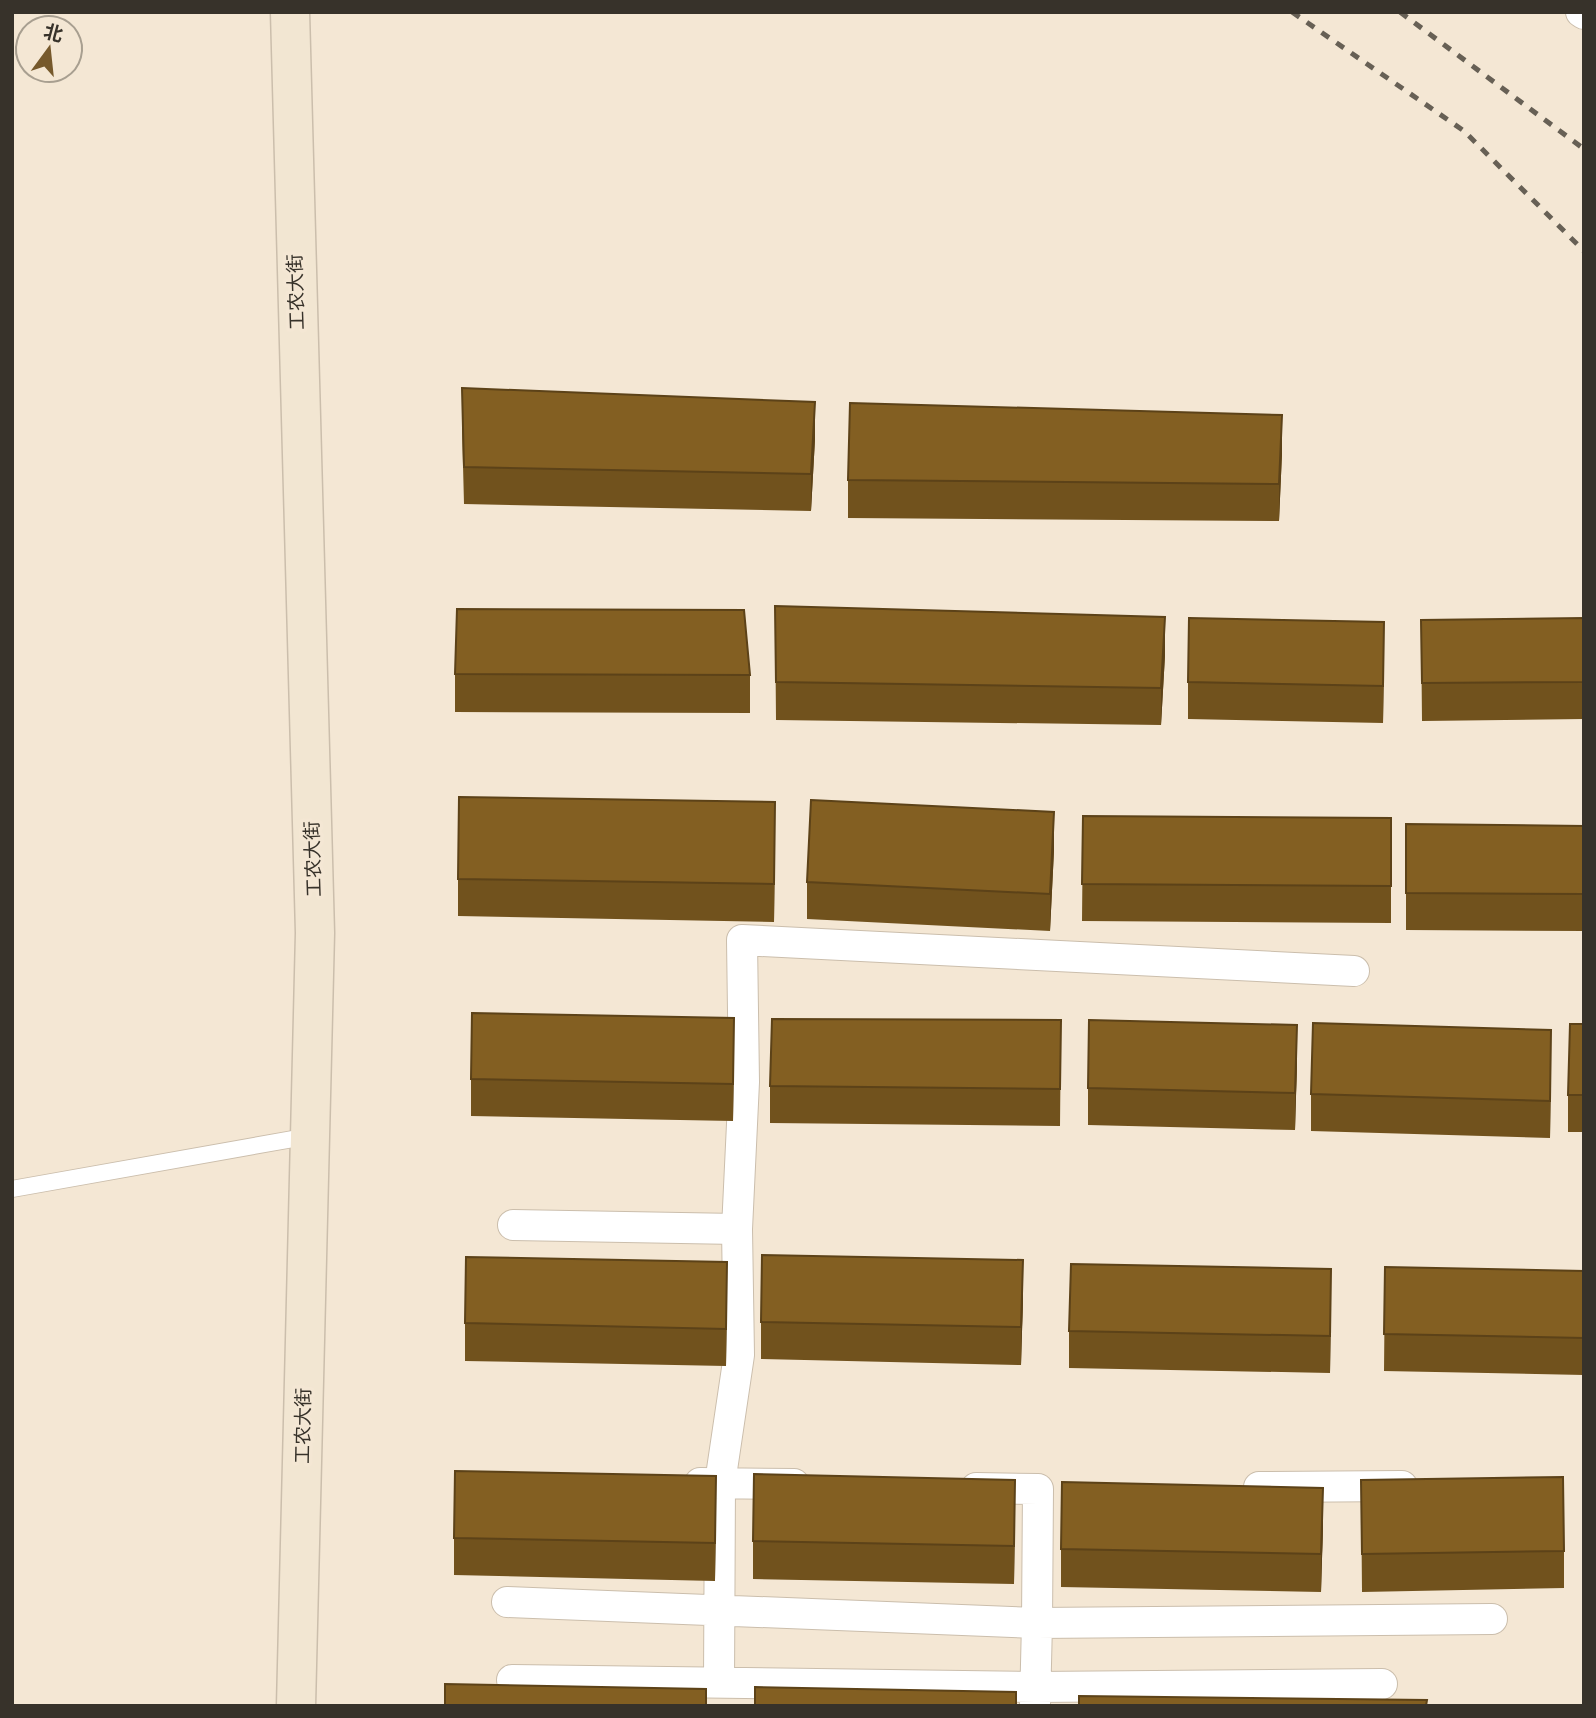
<svg xmlns="http://www.w3.org/2000/svg" width="1596" height="1718" viewBox="0 0 1596 1718" font-family="Montserrat,'Noto Sans SC',sans-serif">
<style>
.lines{fill:none;stroke-linecap:round;stroke-linejoin:round}
.service-casing{stroke:#cbbeac;stroke-width:18}
.minor-casing{stroke:#cbbeac;stroke-width:32}
.secondary-casing{stroke:#cbbeac;stroke-width:41}
.service{stroke:#fff;stroke-width:16}
.minor{stroke:#fff;stroke-width:30}
.secondary{stroke:#f2e6d2;stroke-width:38}
.rail{stroke:#676055;stroke-width:5;stroke-dasharray:9 9;stroke-linecap:butt}
.wall{fill:#71521d}
.shaded-wall{fill:#5c4218}
.building{fill:#835f22;stroke:#5c4218;stroke-width:2}
.labels{text-anchor:middle;dominant-baseline:central;stroke-width:7;stroke-linejoin:round;paint-order:stroke}
.street-label{font-size:19px;fill:#37322a;stroke:#f4e7d4}
</style>
<rect width="100%" height="100%" fill="#f4e7d4"/>
<g class="lines">
<defs>
<path id="service" d="M12,1189l298,-53"/>
<path id="minor" d="M1581,12l3,2
M513,1225l224,4
M700,1483l94,1
M1259,1487l143,-1
M976,1488l62,1 -1,134 455,-4
M507,1602l530,21 -2,82
M512,1680l524,7 346,-3
M719,1682l1,-199 19,-128 -2,-126 7,-147 -2,-142 612,31"/>
<path id="secondary" d="M290,12l25,921 -19,773"/>
</defs>
<!-- service casing -->
<use href="#service" class="service-casing"/>
<!-- minor casing -->
<use href="#minor" class="minor-casing"/>
<!-- secondary casing -->
<use href="#secondary" class="secondary-casing"/>
<!-- service -->
<use href="#service" class="service"/>
<!-- minor -->
<use href="#minor" class="minor"/>
<!-- secondary -->
<use href="#secondary" class="secondary"/>
<!-- rail -->
<path class="rail" d="M1292,12l172,119 120,120
M1400,12l184,137"/>
</g>
<!-- wall -->
<path class="wall" d="M462,388l353,51 -4,72 -347,-7 -2,-78z
M1282,453l-3,68 -431,-3v-38z
M775,606l390,49 -4,70 -385,-5z
M1584,618v101l-162,2 -1,-101z
M1384,660l-1,63 -195,-4v-37z
M455,674l295,1v38l-295,-1z
M1083,816l308,2v105l-309,-2z
M1406,824l178,2v105l-178,-1z
M775,839l-1,83 -316,-6v-37z
M1054,850l-4,81 -243,-12v-37z
M1061,1020l-1,106 -290,-3v-37z
M1584,1024v108h-16v-37z
M734,1056l-1,65 -262,-5v-37z
M1297,1062l-2,68 -207,-5v-37z
M1551,1068l-1,70 -239,-7v-37z
M1385,1267l199,4v104l-200,-4z
M1023,1298l-2,67 -260,-6v-37z
M727,1299l-1,67 -261,-5v-38z
M1331,1307l-1,66 -261,-5v-37z
M1361,1480l203,71v37l-202,4z
M716,1514l-1,67 -261,-6v-37z
M1015,1517l-1,67 -261,-5v-38z
M1323,1525l-2,67 -260,-5v-38z"/>
<!-- shaded-wall -->
<path class="shaded-wall" d="M815,402v37l-4,72v-37z
M1282,415v38l-3,68v-37z
M1165,617v38l-4,70v-37z
M1384,622v38l-1,63v-37z
M775,802v37l-1,83v-38z
M1054,812v38l-4,81v-37z
M734,1018v38l-1,65v-37z
M1297,1025v37l-2,68v-37z
M1551,1030v38l-1,70v-37z
M1023,1260v38l-2,67v-38z
M727,1262v37l-1,67v-37z
M1331,1269v38l-1,66v-37z
M716,1476v38l-1,67v-38z
M1015,1480v37l-1,67v-38z
M1323,1488v37l-2,67v-38z"/>
<!-- building -->
<path class="building" d="M462,388l353,14 -4,72 -347,-7z
M850,403l432,12 -3,69 -431,-4z
M775,606l390,11 -4,71 -385,-6z
M457,609l287,1 6,65 -295,-1z
M1189,618l195,4 -1,64 -195,-4z
M1584,618v64l-162,1 -1,-63z
M459,797l316,5 -1,82 -316,-5z
M811,800l243,12 -4,82 -243,-12z
M1083,816l308,2v68l-309,-2z
M1406,824l178,2v68l-178,-1z
M472,1013l262,5 -1,66 -262,-5z
M772,1019l289,1 -1,69 -290,-3z
M1089,1020l208,5 -2,68 -207,-5z
M1313,1023l238,7 -1,71 -239,-7z
M1570,1024h14v71h-16z
M762,1255l261,5 -2,67 -260,-5z
M466,1257l261,5 -1,67 -261,-6z
M1071,1264l260,5 -1,67 -261,-5z
M1385,1267l199,4v67l-200,-4z
M455,1471l261,5 -1,67 -261,-5z
M754,1474l261,6 -1,66 -261,-5z
M1563,1477l1,74 -202,3 -1,-74z
M1062,1482l261,6 -2,66 -260,-5z
M445,1684l261,5v17h-261z
M755,1687l261,5v14h-261z
M1079,1696l348,4 -1,6h-347z"/>
<g class="labels">
<!-- street labels -->
<g class="street-label">
<text transform="translate(296 292) rotate(-92)">工农大街</text>
<text transform="translate(313 859) rotate(-92)">工农大街</text>
<text transform="translate(303 1426) rotate(-89)">工农大街</text>
</g>
</g>
<!-- border -->
<rect width="1596" height="1718" fill="none" stroke="#37322a" stroke-width="28"/>
<!-- north arrow -->
<g transform="translate(49 49) rotate(15)"><circle r="33" fill="#f4e7d4" stroke="#a89f90" stroke-width="2"/>
<path d="M0-5L12 26L0 18L-12 26Z" fill="#76592c"/>
<text y="-10" font-size="19" font-weight="bold" text-anchor="middle" fill="#37322a">北</text>
</g>
</svg>
